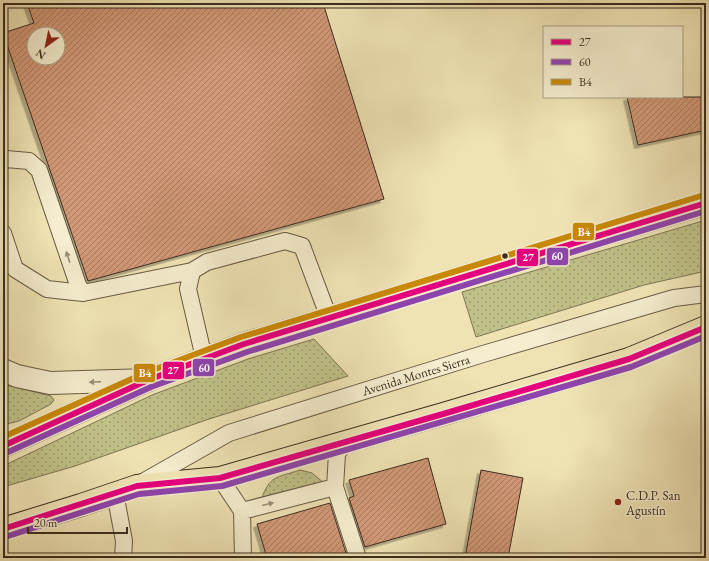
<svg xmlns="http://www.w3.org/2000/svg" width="709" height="561" viewBox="0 0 709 561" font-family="'EB Garamond',serif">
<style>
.grass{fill:url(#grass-dots);stroke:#7e7654}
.building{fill:url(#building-hatch);stroke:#3b2c1f;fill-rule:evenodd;filter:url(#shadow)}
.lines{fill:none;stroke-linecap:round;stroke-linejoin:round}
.lane-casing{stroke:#685a44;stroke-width:18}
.street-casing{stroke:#685a44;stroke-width:24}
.primary-casing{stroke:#3b2c1f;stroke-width:24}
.lane{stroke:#f5edce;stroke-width:16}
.street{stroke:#f5edce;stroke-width:22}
.primary{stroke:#efe3b4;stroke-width:22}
.bus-1-casing{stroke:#f5edce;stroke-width:9}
.bus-2-casing{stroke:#f5edce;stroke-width:9}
.bus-3-casing{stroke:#f5edce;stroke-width:9}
.bus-1{stroke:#e5007d;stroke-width:6}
.bus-2{stroke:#8e44ad;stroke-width:6}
.bus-3{stroke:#c88808;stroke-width:6}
.oneway{fill:#988c76}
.bus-dot{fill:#3b2c1f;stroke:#f5edce;stroke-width:1.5}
.poi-dot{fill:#8f2418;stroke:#f5edce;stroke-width:1.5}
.labels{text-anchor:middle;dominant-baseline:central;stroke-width:3;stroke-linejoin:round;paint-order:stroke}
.street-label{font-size:13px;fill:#3b2c1f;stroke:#f5edce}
.poi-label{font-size:13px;fill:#3b2c1f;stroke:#f5edce;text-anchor:start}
.line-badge{stroke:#f5edce;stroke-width:1.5}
.badge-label{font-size:11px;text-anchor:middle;font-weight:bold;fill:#fff}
</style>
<defs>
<pattern id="grass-dots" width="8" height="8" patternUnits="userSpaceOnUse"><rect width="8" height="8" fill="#c0c188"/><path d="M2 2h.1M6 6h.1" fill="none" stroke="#9d9d6f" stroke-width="1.8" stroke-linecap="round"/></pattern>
<pattern id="building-hatch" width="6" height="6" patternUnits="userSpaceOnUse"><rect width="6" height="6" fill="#d19877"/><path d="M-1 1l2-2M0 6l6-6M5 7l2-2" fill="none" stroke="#ab7c61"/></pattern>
<filter id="shadow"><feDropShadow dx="-3.5" dy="3.5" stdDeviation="0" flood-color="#0004"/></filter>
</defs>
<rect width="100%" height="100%" fill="#efe3b4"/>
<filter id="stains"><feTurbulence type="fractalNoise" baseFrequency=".005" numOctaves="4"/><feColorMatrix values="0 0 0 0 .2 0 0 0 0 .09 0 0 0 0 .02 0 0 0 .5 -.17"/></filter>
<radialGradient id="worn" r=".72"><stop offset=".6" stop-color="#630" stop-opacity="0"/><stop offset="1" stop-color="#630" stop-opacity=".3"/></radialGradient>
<!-- grass -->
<path class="grass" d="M706,220v51l-62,14 -168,52 -14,-45z
M314,339l34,37 -139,43 -134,47 -72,21v-21l149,-71 96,-36z
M3,384l48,12 3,4 -3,4 -32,17 -16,4z
M300,470l12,3 12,10 -63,17c9,-25 15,-22 39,-30z"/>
<!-- building -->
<path class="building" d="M27,3h296l61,196 -296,82 -85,-248 31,-10zM34,34h24v24h-24z
M627,97h79v33l-68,15z
M428,458l18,66 -81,23 -16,-49 5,-2 -5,-16z
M481,470l42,8 -15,80h-43z
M330,503l16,50 -19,5h-60l-10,-34z"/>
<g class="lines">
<defs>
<path id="lane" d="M3,161l3,-2 23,2 10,9 39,115 5,8
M3,233l12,36 32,20 36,4 109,-22
M204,358l-16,-69 4,-18 15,-9 78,-21 17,5 27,72
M220,478l22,33 93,-24 2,-33 8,-12
M141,483l88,-50 254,-79 191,-56 32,-4
M335,487l23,71
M115,493l9,48 -1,17
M242,511l1,47"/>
<path id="street" d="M3,370l14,6 33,7 98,-3"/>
<path id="primary" d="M3,446l145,-66 96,-36 462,-141
M3,529l78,-24 56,-19 83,-8 223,-64 186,-55 77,-32"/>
</defs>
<!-- lane casing -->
<use href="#lane" class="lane-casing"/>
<!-- street casing -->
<use href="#street" class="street-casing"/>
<!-- primary casing -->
<use href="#primary" class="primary-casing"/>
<!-- lane -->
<use href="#lane" class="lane"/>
<!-- street -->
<use href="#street" class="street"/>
<!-- primary -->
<use href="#primary" class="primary"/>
<defs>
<path id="bus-1" d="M3,446l145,-66 96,-36 462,-141
M3,529l134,-43 83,-8 223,-64 186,-55 77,-32"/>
<path id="bus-2" d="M6,453l145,-66 96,-35 459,-141
M5,537l134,-43 83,-8 409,-119 75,-31"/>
<path id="bus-3" d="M3,437l142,-64 96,-36 463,-142"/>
</defs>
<!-- bus-1 casing -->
<use href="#bus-1" class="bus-1-casing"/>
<!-- bus-2 casing -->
<use href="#bus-2" class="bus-2-casing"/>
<!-- bus-3 casing -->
<use href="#bus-3" class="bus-3-casing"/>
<!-- bus-1 -->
<use href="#bus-1" class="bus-1"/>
<!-- bus-2 -->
<use href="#bus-2" class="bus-2"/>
<!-- bus-3 -->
<use href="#bus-3" class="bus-3"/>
</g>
<!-- one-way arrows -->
<defs><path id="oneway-solid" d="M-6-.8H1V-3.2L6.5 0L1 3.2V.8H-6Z"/></defs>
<g class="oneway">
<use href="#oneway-solid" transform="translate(68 257) rotate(-108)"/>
<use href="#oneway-solid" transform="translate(95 382) rotate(178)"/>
<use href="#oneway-solid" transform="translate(268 504) rotate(-14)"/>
</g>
<!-- markers -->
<circle class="bus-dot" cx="505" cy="256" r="3.5"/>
<circle class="poi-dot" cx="618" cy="502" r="4"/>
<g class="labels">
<!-- street labels -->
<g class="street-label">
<text transform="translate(416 375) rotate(-17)">Avenida Montes Sierra</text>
</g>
<!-- poi labels -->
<g class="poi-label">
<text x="626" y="495">C.D.P. San<tspan x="626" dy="15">Agustín</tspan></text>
</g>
</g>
<g class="line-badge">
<rect x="572" y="222" width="23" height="19" rx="4" fill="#c88808"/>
<rect x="546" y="247" width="23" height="19" rx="4" fill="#8e44ad"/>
<rect x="516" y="248" width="23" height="19" rx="4" fill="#e5007d"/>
<rect x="192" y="358" width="23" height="19" rx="4" fill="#8e44ad"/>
<rect x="162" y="361" width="23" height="19" rx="4" fill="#e5007d"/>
<rect x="133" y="363" width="23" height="20" rx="4" fill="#c88808"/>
</g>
<g class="badge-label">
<text x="584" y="236">B4</text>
<text x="557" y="260">60</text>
<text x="528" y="261">27</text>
<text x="204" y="372">60</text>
<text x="173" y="374">27</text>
<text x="145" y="377">B4</text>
</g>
<!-- margin -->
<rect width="709" height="561" fill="none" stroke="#efe3b4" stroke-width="16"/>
<rect x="4" y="4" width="701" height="553" fill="none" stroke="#3b2c1f" stroke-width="2"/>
<rect x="8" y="8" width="693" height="545" fill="none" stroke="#3b2c1f"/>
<!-- legend -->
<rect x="543" y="26" width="140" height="72" fill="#f5edce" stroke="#aba088"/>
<rect x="551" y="39" width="20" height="6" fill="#e5007d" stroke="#aba088"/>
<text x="579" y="46" font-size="12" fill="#3b2c1f">27</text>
<rect x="551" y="59" width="20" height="6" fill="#8e44ad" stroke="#aba088"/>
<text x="579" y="66" font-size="12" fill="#3b2c1f">60</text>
<rect x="551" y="79" width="20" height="6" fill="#c88808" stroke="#aba088"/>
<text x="579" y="86" font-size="12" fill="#3b2c1f">B4</text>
<!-- north arrow -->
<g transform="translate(46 46) rotate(213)"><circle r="19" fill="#f5edce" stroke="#aba088"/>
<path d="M0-3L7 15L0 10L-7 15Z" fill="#8f2418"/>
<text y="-6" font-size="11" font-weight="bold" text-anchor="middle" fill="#3b2c1f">N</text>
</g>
<!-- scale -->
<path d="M28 527v6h99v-6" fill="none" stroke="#3b2c1f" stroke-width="2"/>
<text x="34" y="527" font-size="12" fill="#3b2c1f" stroke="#f5edce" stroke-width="3" paint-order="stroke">20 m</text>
<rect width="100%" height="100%" filter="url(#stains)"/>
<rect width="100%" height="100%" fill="url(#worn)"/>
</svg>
